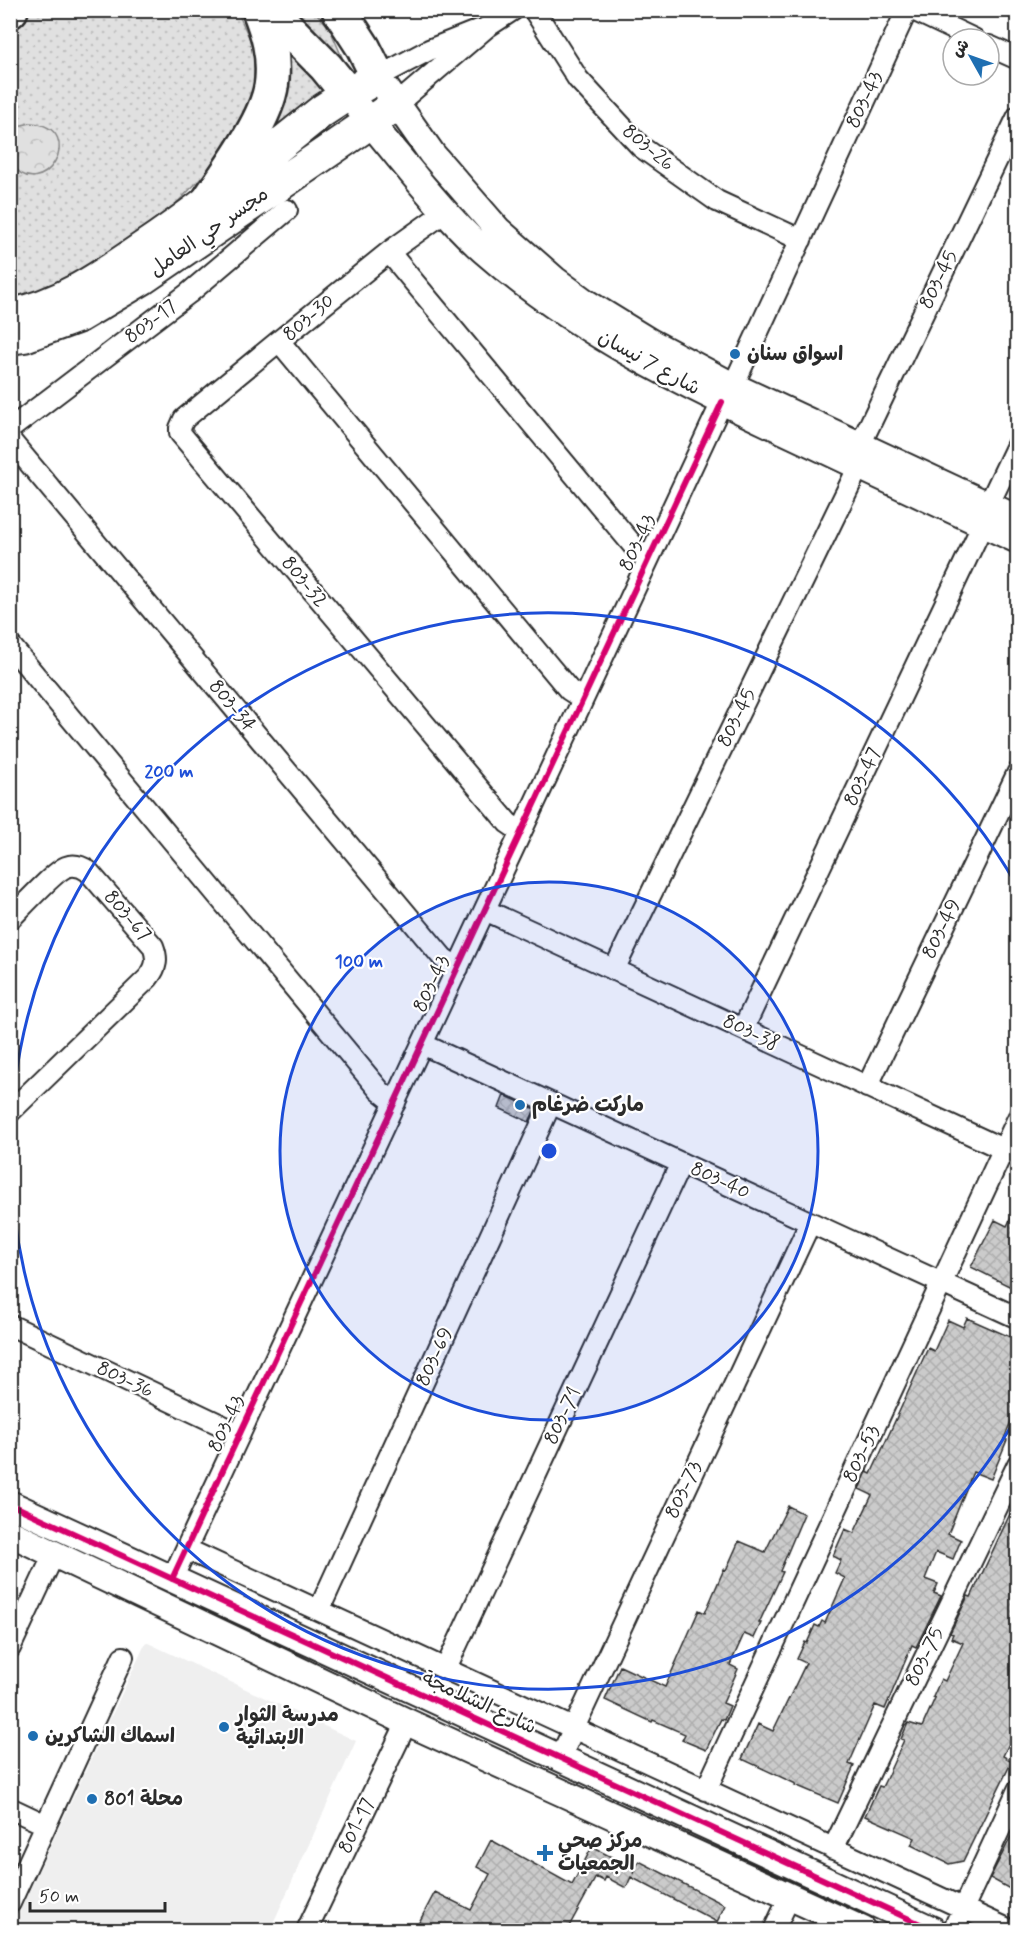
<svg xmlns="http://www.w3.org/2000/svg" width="1028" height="1941" viewBox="0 0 1028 1941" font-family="Mynerve,'Playpen Sans Arabic',sans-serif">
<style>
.built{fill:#efefef}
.grass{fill:url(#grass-dots);stroke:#868686;stroke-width:1.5}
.forest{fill:url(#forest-crowns);stroke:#868686;stroke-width:1.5}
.building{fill:url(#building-cross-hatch);stroke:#2b2b2b;stroke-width:1.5}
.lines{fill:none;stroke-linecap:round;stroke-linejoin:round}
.minor-casing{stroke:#2b2b2b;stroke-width:24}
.tertiary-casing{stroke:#2b2b2b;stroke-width:30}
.primary-casing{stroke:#2b2b2b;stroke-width:36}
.motorway-casing{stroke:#2b2b2b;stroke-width:38}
.minor{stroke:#fff;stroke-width:20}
.tertiary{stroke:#fff;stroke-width:26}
.primary{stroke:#fff;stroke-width:32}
.motorway{stroke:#fff;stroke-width:33}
.cycleway-casing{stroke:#fff;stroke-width:10}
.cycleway{stroke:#d6006c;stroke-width:6}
.ring{fill:none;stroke:#1d4ed8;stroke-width:3}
.poi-dot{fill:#1f6fb2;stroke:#fff;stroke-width:2}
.labels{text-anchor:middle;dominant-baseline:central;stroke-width:4.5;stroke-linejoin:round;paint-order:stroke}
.street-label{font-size:20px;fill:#2b2b2b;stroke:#fff}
.poi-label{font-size:20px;font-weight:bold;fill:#2b2b2b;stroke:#fff;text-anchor:start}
.centre{fill:#1d4ed8;stroke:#fff;stroke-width:3}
.ring-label{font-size:18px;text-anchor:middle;font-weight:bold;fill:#1d4ed8;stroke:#fff;stroke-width:4.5;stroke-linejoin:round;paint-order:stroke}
</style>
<defs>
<pattern id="grass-dots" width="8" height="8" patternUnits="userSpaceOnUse" patternTransform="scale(1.5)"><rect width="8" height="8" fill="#e0e0e0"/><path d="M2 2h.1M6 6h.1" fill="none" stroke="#c0c0c0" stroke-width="1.8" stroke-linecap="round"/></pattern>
<pattern id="forest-crowns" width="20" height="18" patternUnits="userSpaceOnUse" patternTransform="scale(1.5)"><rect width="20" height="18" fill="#e0e0e0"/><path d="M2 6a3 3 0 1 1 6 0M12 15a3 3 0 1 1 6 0" fill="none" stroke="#c0c0c0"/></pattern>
<pattern id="building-cross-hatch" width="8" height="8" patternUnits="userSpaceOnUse" patternTransform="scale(1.5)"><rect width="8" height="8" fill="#cbcbcb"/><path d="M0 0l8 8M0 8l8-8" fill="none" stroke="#aeaeae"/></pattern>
</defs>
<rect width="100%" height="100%" fill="#fff"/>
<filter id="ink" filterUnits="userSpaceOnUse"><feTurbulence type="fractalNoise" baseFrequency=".0167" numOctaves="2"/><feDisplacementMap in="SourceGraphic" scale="12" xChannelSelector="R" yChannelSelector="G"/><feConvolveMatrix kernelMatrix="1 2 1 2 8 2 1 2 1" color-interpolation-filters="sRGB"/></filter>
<g filter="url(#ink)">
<!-- built -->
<path class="built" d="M146,1642l210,99 -86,189h-259z"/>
<!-- grass -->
<path class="grass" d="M32,11h205l17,37v45l-39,71 -63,64 -68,45 -74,29v-273z
M286,11h28l15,16 13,30 -4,9z
M286,45l43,44 -69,57z"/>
<!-- forest -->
<path class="forest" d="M31,123c60,5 10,85 -20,40v-28l11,-10z"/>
<!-- building -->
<path class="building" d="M504,1095l31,14 -6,13 -30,-14z
M1017,1205v74l-4,9 -42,-21 24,-47 12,6z
M967,1318l50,22v66l-13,33 3,1 -16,39 -18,-7 -25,62 13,6 -8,19 -17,-7 -11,27 13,5 -4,9 7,3 -25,51 -4,-2 -27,64 -10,-4 -26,59 5,2 -16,37 -43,-18 1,-1 -54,-25 16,-35 15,7 33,-68 -9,-4 8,-17 2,1 8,-18 4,2 3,-6 3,2 20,-45 -10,-5 6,-13 -8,-4 12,-27 9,4 18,-38 -13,-6 8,-17 4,2 57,-126 6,3 14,-31 15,7z
M1017,1499v228l-14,29 9,5 -49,100 -14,3 -38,-19 4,-7 -50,-22 14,-30 3,1 4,-8 18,-39 -3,-1 7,-16 14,4 13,-29 -2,-1 8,-18 4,2 18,-38 -12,-5 2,-4 -3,-1 18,-37 3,1z
M788,1506l16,8 -24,57 3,1 -24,51h2l-7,15 -10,-4 -14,31 8,4 -15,34 7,3 -6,14 -3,-1 -15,31 -24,-10 3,-6 -32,-14 -1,2 -47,-22 15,-34 45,21 34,-77 6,3 19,-44 2,1 13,-29 26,11z
M1017,1825v68l-27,-15z
M491,1840l81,45 20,-38 43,22 -2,5 6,-13 86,44 -8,17 -86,-45 -5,11 -20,-11 -2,4 -8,-4 -29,53h-152l20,-38 36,18 19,-36 -13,-7z"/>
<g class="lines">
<defs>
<path id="minor" d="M534,10l44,69 63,68 76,54 84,39
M913,10l61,29
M989,46l29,13
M378,77l51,-27 50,-20
M397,104l90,-77 26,-17
M389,252l56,-40
M279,341l-95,78 -4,9v5l328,390 13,9
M733,386l174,-376
M10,429l179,-136 98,-83
M10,440l433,518 15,10
M860,445l158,-329
M988,506l30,-63
M10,645l370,446 15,12
M583,699l-14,-9 -290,-349 110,-89 248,298 11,9
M485,910l533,246
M10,919c11,-11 45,-48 56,-52 8,-3 15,-1 22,4l65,75c5,13 4,21 -5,32l-138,134
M614,970l245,-504
M743,1029l240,-505
M422,1044l596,274
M867,1087l151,-315
M10,1325l230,109
M186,1549l824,381
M172,1579l550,-1177
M319,1610l232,-507
M10,1648l44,-94
M446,1668l235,-505
M560,1758l250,-535
M706,1790l312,-672
M10,1808l36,17
M833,1849l185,-385
M10,1903l113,-246
M307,1930l100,-208
M774,1930l16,-34
M953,1930l65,-140"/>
<path id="tertiary" d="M387,90l45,64 66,76 57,50 30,22 65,40 83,44 285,133
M348,94c22,29 45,56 68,84 22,26 43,51 68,73 92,81 201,134 311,185 74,35 148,70 223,104
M10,1504l923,426
M10,1533l397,189 456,208"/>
<path id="primary" d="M10,315c49,-9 91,-38 130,-65 64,-43 122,-91 182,-139l26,-17 30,-17
M10,338l14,-2 55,-20 64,-38 254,-174"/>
<path id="motorway" d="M270,10l56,57 22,27
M339,10l24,37 15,30
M10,11l1,-1
M207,203c21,-33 63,-86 65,-124 2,-25 -4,-46 -13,-69"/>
</defs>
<!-- minor casing -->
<use href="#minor" class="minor-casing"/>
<!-- tertiary casing -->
<use href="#tertiary" class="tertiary-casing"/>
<!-- primary casing -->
<use href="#primary" class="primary-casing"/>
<!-- motorway casing -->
<use href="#motorway" class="motorway-casing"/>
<!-- minor -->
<use href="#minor" class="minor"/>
<!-- tertiary -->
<use href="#tertiary" class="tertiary"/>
<!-- primary -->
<use href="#primary" class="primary"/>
<!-- motorway -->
<use href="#motorway" class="motorway"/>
<defs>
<path id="cycleway" d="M10,1504l923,426
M172,1579l550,-1177"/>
</defs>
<!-- cycleway casing -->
<use href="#cycleway" class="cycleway-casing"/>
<!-- cycleway -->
<use href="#cycleway" class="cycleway"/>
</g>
</g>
<!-- distance rings -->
<circle cx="549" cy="1151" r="269" fill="#1d4ed8" fill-opacity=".12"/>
<g class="ring">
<circle cx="549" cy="1151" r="269"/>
<path d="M1017 1416A538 538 0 1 1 1017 886"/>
</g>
<!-- markers -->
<g class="poi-dot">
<circle cx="735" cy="354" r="6"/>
<circle cx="520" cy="1105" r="6"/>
<circle cx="224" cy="1727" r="6"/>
<circle cx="33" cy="1736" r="6"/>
<circle cx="92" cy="1799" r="6"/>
<path d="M542 1844h6v6h6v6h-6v6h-6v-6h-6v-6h6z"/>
</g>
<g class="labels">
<!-- street labels -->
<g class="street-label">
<text transform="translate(865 100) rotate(-65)">803-43</text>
<text transform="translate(648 148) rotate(40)">803-26</text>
<text transform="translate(209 232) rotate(-35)">مجسر حي العامل</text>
<text transform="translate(939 280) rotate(-64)">803-45</text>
<text transform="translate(309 318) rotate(-41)">803-30</text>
<text transform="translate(151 322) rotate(-37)">803-17</text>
<text transform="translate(649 363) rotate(29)">شارع 7 نيسان</text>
<text transform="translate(638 543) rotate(-65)">803-43</text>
<text transform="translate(304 582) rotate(50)">803-32</text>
<text transform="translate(232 706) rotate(50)">803-34</text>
<text transform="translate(737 718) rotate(-64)">803-45</text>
<text transform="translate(863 777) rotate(-65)">803-47</text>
<text transform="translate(127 916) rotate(49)">803-67</text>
<text transform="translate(942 929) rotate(-64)">803-49</text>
<text transform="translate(432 984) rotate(-65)">803-43</text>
<text transform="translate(751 1033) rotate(25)">803-38</text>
<text transform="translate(720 1181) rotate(25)">803-40</text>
<text transform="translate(435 1357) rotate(-65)">803-69</text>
<text transform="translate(125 1380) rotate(25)">803-36</text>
<text transform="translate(563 1416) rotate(-65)">803-71</text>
<text transform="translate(227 1424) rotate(-65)">803-43</text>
<text transform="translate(862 1454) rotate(-65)">803-53</text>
<text transform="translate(684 1490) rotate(-65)">803-73</text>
<text transform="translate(925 1657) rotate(-64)">803-75</text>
<text transform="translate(479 1703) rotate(25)">شارع الشلامجة</text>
<text transform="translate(357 1826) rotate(-64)">801-17</text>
</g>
<!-- poi labels -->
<g class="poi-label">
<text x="747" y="354">اسواق سنان</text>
<text x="532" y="1105">ماركت ضرغام</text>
<text x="236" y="1715">مدرسة الثوار<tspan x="236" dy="23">الابتدائية</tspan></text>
<text x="45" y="1736">اسماك الشاكرين</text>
<text x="104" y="1799">محلة 801</text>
<text x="558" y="1841">مركز صحي<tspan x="558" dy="23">الجمعيات</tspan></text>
</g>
</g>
<circle cx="549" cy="1151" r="9" class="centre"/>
<g class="ring-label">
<text x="169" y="777">200 m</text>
<text x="359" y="967">100 m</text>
</g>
<!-- margin -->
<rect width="1028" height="1941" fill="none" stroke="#fff" stroke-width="36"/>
<rect x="18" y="18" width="992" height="1905" fill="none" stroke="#2b2b2b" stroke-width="2" filter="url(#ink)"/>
<!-- north arrow -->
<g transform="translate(971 57) rotate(310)"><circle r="28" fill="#ffffff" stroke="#aaaaaa" stroke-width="1.5"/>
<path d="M0-4.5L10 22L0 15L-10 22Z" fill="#1f6fb2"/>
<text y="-9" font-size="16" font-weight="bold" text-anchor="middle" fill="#2b2b2b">ش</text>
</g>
<!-- scale -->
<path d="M30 1902v9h135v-9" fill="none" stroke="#2b2b2b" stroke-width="3"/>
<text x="39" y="1902" font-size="18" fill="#2b2b2b" stroke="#ffffff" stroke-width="4.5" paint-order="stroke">50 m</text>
</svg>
